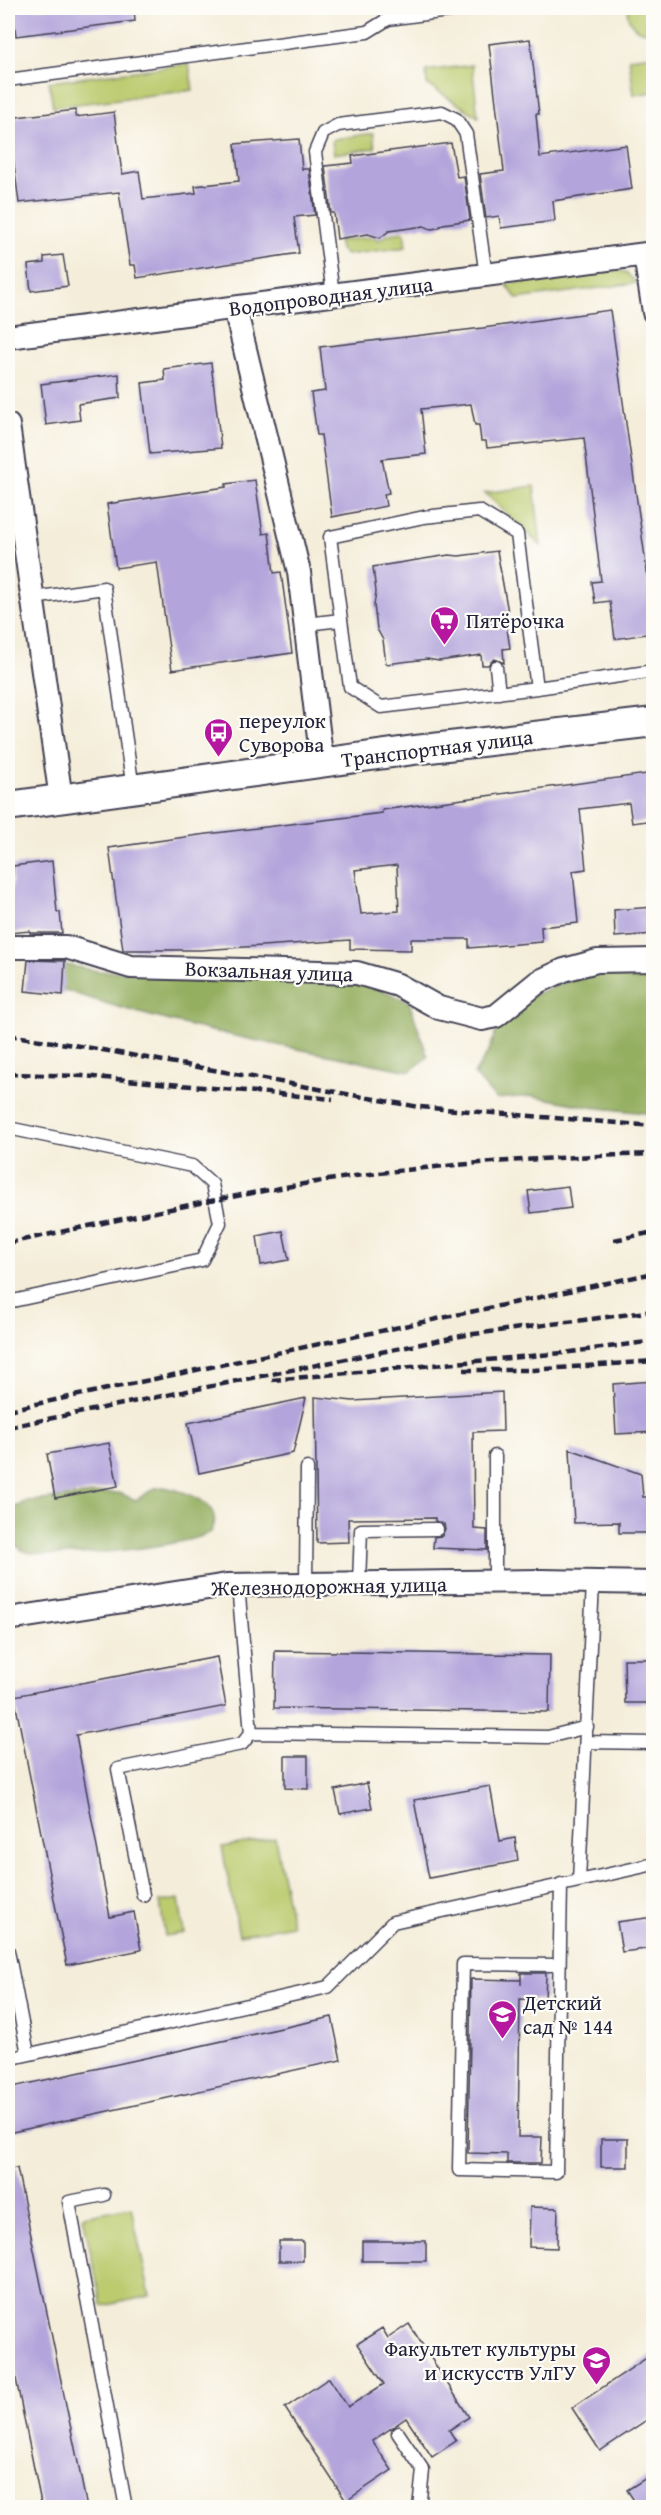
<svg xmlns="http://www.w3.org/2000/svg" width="661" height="2515" viewBox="0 0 661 2515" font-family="'Gentium Book Plus',serif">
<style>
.green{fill:#bbcb6e;stroke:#6e7654;stroke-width:1.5}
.forest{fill:#94af61;stroke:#5b684e;stroke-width:1.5}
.building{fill:#b3a5db;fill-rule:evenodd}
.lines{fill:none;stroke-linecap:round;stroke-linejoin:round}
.service-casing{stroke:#424053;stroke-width:15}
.minor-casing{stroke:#424053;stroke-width:26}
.tertiary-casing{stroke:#424053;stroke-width:32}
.service{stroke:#fff;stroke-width:12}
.minor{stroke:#fff;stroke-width:22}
.tertiary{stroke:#fff;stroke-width:28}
.rail{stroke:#22223b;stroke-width:4.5;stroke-dasharray:9 4.5;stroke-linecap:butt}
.labels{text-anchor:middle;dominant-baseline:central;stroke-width:4.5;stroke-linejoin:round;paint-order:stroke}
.street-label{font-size:21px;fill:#22223b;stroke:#fdfcf7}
.poi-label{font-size:21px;fill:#22223b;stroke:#fdfcf7;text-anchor:start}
</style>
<rect width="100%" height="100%" fill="#fdfcf7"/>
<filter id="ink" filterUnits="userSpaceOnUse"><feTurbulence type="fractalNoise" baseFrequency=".0167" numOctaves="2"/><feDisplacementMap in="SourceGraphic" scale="12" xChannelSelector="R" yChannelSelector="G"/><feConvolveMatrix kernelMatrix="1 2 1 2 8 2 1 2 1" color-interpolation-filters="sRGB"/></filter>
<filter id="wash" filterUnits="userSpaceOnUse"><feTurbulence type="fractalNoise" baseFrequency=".008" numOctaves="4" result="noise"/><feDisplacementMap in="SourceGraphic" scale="24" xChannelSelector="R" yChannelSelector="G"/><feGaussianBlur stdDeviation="1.35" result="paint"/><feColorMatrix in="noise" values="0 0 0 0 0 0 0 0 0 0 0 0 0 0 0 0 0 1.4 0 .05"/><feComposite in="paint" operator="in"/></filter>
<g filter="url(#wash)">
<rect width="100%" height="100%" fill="#f4edd9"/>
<!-- green -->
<path class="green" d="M628,8h25v23c-15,4 -27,-8 -25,-23z
M653,55v37l-19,3 -5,-37z
M189,64l4,26 -140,17 -4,-25z
M472,65l6,52 -51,-33 -1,-13z
M373,133l2,15 -41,6 -2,-13 3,-2z
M404,232l2,15 -60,8 -6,-6 -2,-8 34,-4 8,3 9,-6z
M615,270l11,2 10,11 -119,16 -11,-15z
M534,486l7,60 -56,-53z
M275,1838l17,87 -53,10 -17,-88z
M179,1899l5,34 -19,3 -5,-34z
M131,2207l19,89 -48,10 -19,-90z"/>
<!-- forest -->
<path class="forest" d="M57,963l41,8 259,8 52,23 19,55 -18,14c-120,-24 -242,-44 -357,-85z
M611,969h42v145l-63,-7 -57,-11 -37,3 -22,-25 15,-23 16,-44 55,-23z
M164,1487c19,4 63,16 47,45 -19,14 -171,31 -189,18 -13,-8 -15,-27 -10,-41l13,-7 77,-9h17l17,7 19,-12z"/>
<g id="blocks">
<!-- building -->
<path class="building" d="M12,8h122l1,13 -119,15z
M530,39l9,75h-3l4,43 86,-12 6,44 -79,12 2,20 -54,7 -2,-12 -13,2 -6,-44 24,-3 -15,-127z
M76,110v7l38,-5 8,62 17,-3 4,28 53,-6 -1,-7 44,-5 -4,-37 64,-5 3,30h7l6,46 -21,2 5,36 -162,25 -2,-13h-5l-11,-73 -100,11 -11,-85z
M451,143l6,34 7,-1 6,44 -27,4 -5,4 -7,1 -7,-3 -35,5 -9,7 -12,-4 -31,5 -3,-26h-3l-6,-47 28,-3 -1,-7z
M63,255l5,31 -37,5 -3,-26 16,-2v-6z
M610,310l43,304 -3,1 3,18 -38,6 -5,-38 -15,2 -3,-21 9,-1 -17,-143 -97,10 -1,-7h-5l-2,-16h-4l-4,-21 -50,5 5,45 -44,5 7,34 -5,1 2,12 -54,11 -11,-82h-4l-6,-42 14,-2 -5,-44 163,-19z
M211,363l10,85 -71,6 -8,-71 23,-3 -1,-11z
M119,374l1,24 -42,6 2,16 -34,5 -5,-41z
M255,480l8,54 6,-1 5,40 7,-1 11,81 -120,17 -15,-108 -41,6 -9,-64 119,-17v-3z
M497,551l11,61 -2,10 4,26 -7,1 1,14 -10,-4 -6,6h-6l-1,-10 -42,6 -12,-2 -41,5 -3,-24 -6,-11 -3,-24 2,-13 -3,-25 76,-12 10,1z
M654,773v47l-22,3 -3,-20 -49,6 6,60 -13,2 5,52 -37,4 1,15 -73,6v-9h-58v11l-61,-1v-9l-149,10h-78l-14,-102 90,-13 183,-22v-3zM397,865l2,46 -38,3 -6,-44z
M52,861l5,51h3l2,21h-32v-2l-21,2 4,-67z
M654,907v27l-39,3 -1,-27z
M28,960l37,1 -2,34 -38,-4z
M568,1186l3,22 -40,5 -3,-22z
M283,1231l6,29 -28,5 -4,-29z
M654,1381v51l-38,2 -3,-50z
M502,1392l1,39 -30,1 1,97 13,1v20l-54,-2 1,-11 8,-1 3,-7 -1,-5 -9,-3v-3l-87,1 1,23 -32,1 -2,-146 38,4z
M306,1398l-13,55 -94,20 -11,-50z
M109,1443l9,43 -63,12 -8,-44z
M570,1449l71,25 2,23h11v36h-35v-11l-45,1z
M275,1651l275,4 -1,57 -275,-4z
M217,1657l9,49 -150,29 34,182 24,-5 7,38 -74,15 -53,-269z
M624,1659h30v44h-29z
M285,1756h23v33l-23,-1z
M367,1783l5,25 -32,6 -5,-24z
M490,1786l10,55 15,-3 3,23 -89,17 -15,-78z
M654,1917v31l-32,4 -5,-30z
M521,1973h25l-1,27 -25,-1 -2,138h24l-1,26h-34v-9l-39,-1 3,-174 50,1v5z
M332,2017l9,43 -333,73v-45z
M601,2139h27v28h-27z
M17,2168l60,290 10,50h-45l-34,-169v-170z
M530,2207l28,1 -1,40 -28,-1z
M279,2241h24v20h-24z
M362,2241h64v20h-64z
M409,2324l60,93 -20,13 7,11 -24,16 -26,-39 -13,9 -21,14 20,29 -46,31 -61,-93 44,-30 19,29 36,-23 -27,-40 25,-16 6,10z
M654,2353v62l-54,36 -28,-43z
M654,2473v35h-15l-12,-18z"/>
</g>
</g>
<g filter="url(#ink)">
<use href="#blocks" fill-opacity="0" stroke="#424053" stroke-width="1.5"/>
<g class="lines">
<defs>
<path id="service" d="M8,80l359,-48 21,-13 82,-11
M333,295l-18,-143 8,-19 15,-8 104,-13 14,7 10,15 20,142
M479,511l38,23 20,154 -156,19 -31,-20 -20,-150 94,-20z
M33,598l71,-10 29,201
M306,624l35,-4
M496,667l3,26
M537,688l117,-17
M8,1128l184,38 20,18 8,39 -18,37 -194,42
M495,1582v-126
M359,1583l2,-53 76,-1
M306,1584l1,-116
M238,1585l13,148 297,4 39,-10
M586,1742l68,1
M579,1881l75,-17
M143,1895l-25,-126 124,-25 9,-11
M8,1951l20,103
M559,1965l-96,-1 -4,206 97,2 5,-288
M653,2004h1
M8,2059l320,-72 65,-65 186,-41 14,-299
M104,2195l-35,7 57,306
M398,2433l25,37 -4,38"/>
<path id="minor" d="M645,255l9,57
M235,308l64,264 23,191
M8,337l646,-84
M8,425l53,374
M8,947h58l65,20 226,6 41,12 41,23 43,11 14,-3 42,-34 26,-12 33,-9 57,-1
M8,1619l219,-34 314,-4 113,2"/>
<path id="tertiary" d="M8,806l406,-56 240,-28"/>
</defs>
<!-- service casing -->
<use href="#service" class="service-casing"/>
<!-- minor casing -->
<use href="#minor" class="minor-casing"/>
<!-- tertiary casing -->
<use href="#tertiary" class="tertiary-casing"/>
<!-- service -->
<use href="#service" class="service"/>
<!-- minor -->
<use href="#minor" class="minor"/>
<!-- tertiary -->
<use href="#tertiary" class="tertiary"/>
<!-- rail -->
<path class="rail" d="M8,1035l78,12 333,60 235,19
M8,1074l75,2 250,23
M614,1240l40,-8
M8,1243c115,-24 230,-50 347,-67 99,-13 199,-19 299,-22
M464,1370h69l121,-9
M272,1380l291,-27 91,-12
M8,1410l646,-137
M8,1427l458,-92 188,-24"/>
</g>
</g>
<!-- icons -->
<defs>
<symbol id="supermarket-pin" viewBox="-11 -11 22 30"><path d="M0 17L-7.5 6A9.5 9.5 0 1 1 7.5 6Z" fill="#b5179e" stroke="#fdfcf7"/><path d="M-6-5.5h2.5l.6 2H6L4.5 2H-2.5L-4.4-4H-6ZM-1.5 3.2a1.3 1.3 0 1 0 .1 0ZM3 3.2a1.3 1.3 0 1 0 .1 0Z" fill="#fff"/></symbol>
<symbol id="bus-pin" viewBox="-11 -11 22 30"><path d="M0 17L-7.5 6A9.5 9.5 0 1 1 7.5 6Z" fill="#b5179e" stroke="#fdfcf7"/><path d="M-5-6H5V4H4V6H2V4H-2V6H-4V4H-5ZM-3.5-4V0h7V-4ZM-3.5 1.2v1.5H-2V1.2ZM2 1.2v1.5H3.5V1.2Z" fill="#fff"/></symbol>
<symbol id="school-pin" viewBox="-11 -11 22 30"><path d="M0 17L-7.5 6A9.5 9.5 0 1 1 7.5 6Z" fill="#b5179e" stroke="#fdfcf7"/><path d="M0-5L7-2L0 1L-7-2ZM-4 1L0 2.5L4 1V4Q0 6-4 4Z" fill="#fff"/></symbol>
<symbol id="university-pin" viewBox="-11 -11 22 30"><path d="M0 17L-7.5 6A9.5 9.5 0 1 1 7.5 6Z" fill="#b5179e" stroke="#fdfcf7"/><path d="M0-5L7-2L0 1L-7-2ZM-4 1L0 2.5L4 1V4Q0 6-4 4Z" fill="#fff"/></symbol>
</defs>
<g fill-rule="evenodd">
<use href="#supermarket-pin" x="428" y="604" width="33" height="45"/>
<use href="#bus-pin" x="202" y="716" width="33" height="45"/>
<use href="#school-pin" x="486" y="1998" width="33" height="45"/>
<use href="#university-pin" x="580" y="2344" width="33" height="45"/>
</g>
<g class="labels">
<!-- street labels -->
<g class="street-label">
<text transform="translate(331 296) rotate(-7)">Водопроводная улица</text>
<text transform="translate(437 748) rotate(-7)">Транспортная улица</text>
<text transform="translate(269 971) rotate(2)">Вокзальная улица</text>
<text transform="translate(329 1586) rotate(-1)">Железнодорожная улица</text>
</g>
<!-- poi labels -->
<g class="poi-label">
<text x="466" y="620">Пятёрочка</text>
<text x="239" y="720">переулок<tspan x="239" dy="24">Суворова</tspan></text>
<text x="523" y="2002">Детский<tspan x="523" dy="24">сад № 144</tspan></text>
<text x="576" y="2348" text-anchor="end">Факультет культуры<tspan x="576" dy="24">и искусств УлГУ</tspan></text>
</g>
</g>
<!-- margin -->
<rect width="661" height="2515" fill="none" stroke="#fdfcf7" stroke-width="30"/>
</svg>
